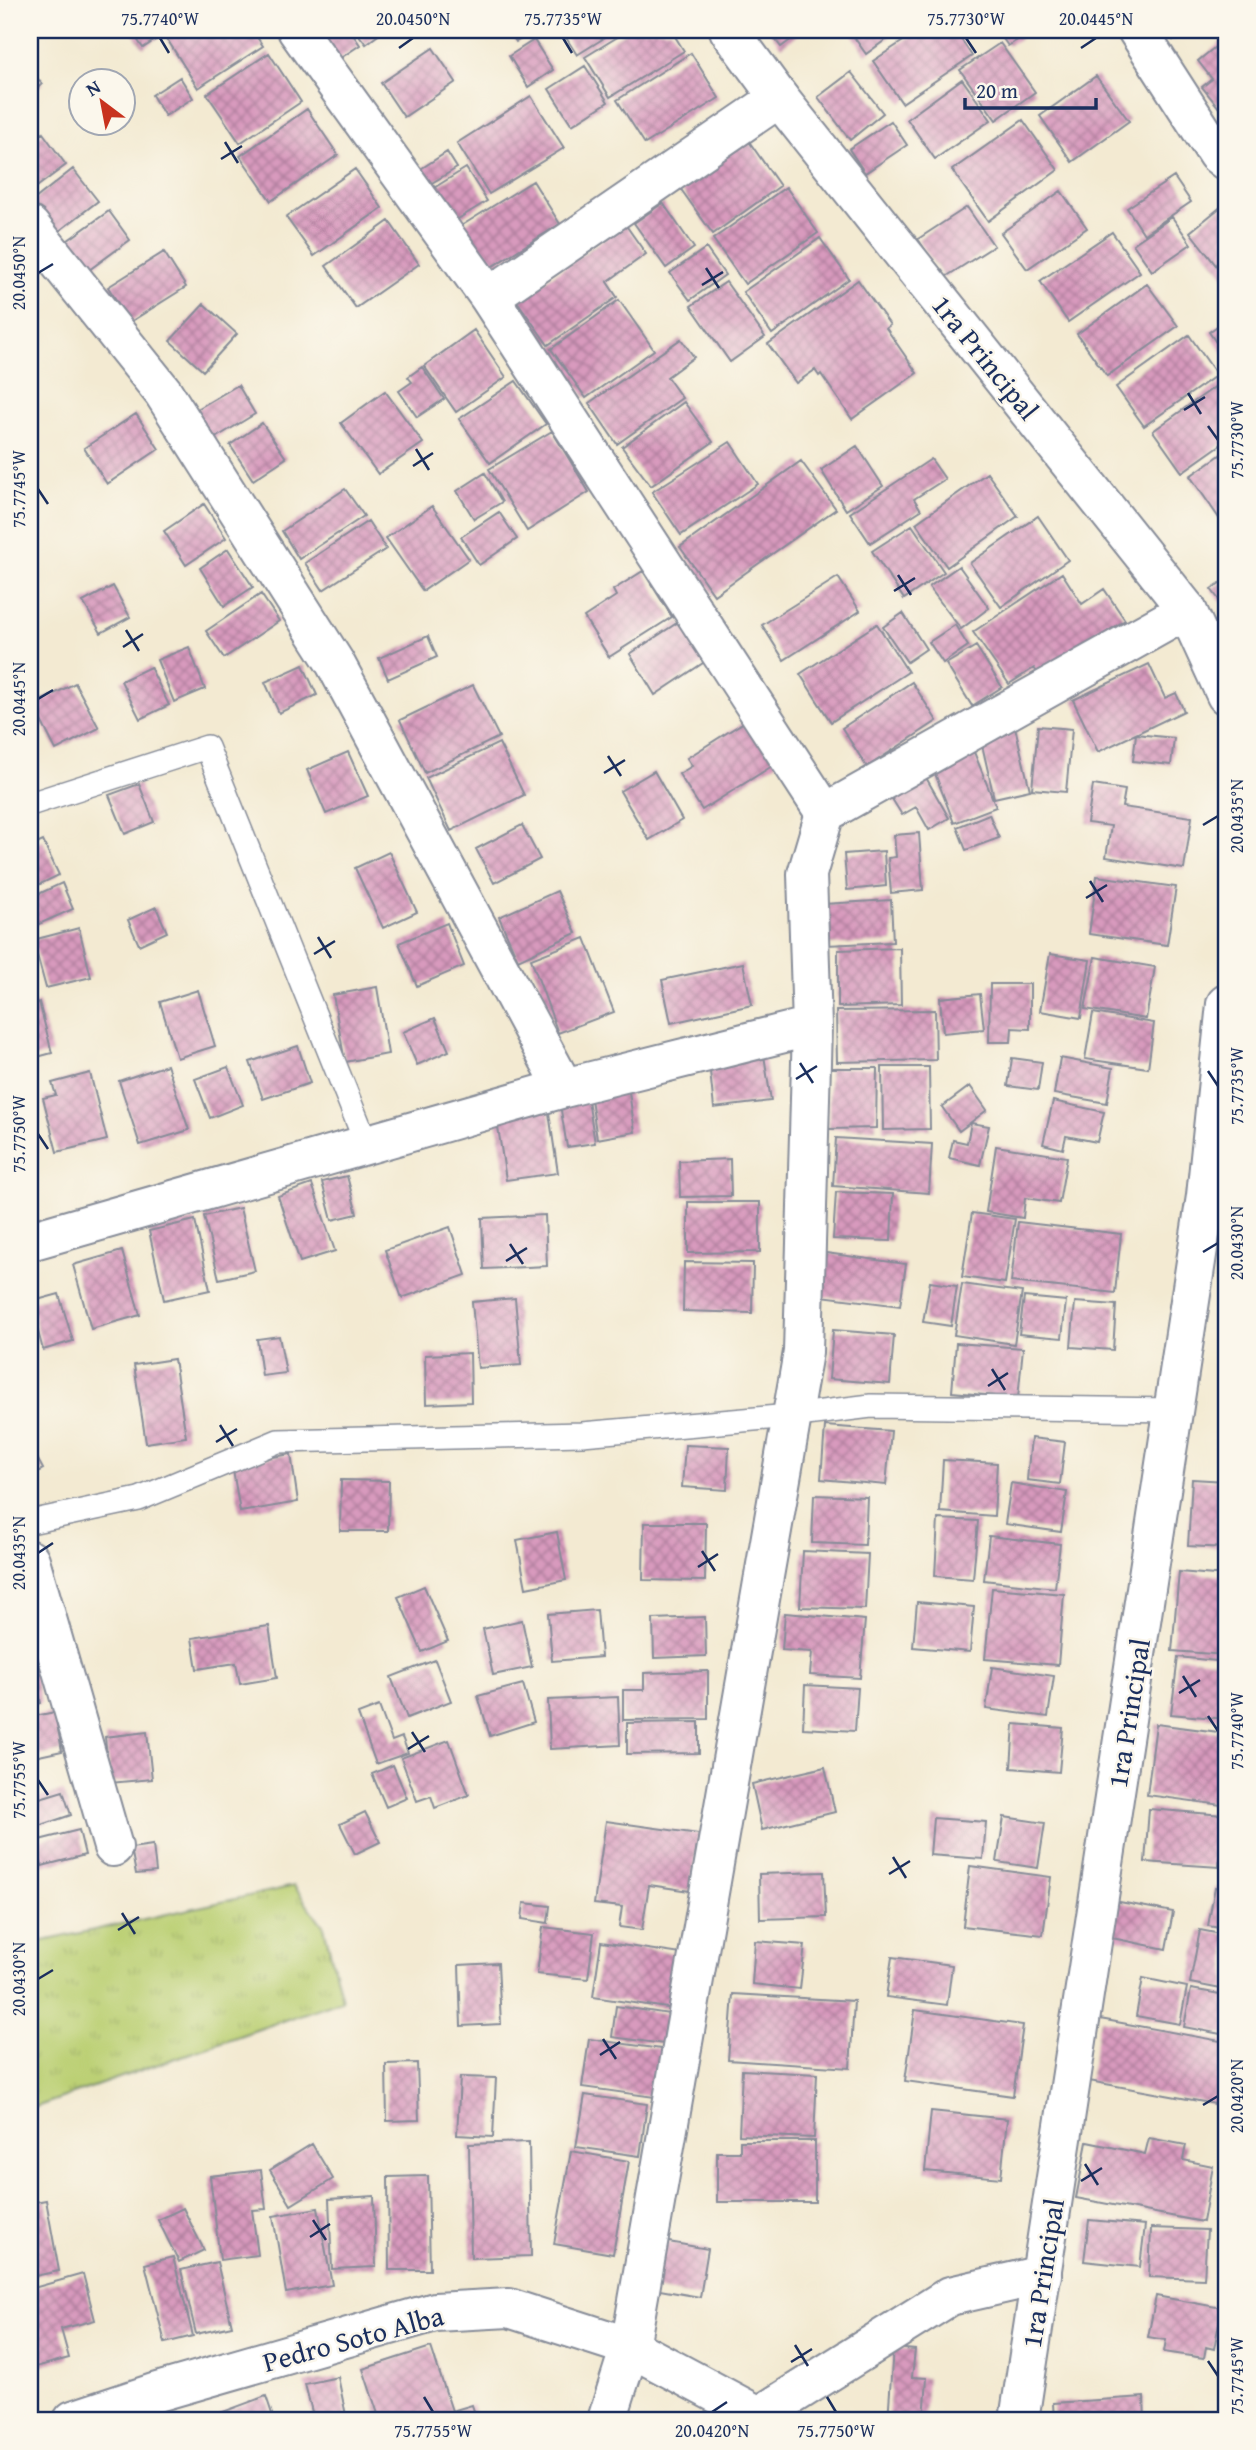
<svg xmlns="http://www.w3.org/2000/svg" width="1256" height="2450" viewBox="0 0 1256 2450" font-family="'Gentium Book Plus',serif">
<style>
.grass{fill:url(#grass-tufts);stroke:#6c8069;stroke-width:2}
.building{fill:url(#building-cross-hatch)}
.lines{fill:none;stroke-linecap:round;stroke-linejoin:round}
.service-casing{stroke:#878c98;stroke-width:26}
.minor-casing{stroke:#878c98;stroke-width:42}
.tertiary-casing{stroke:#878c98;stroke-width:42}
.service{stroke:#fff;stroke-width:23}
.minor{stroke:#fff;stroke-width:38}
.tertiary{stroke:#fff;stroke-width:38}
.ticks{fill:none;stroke:#1b2f5e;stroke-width:2.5}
.labels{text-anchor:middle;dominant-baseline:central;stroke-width:5;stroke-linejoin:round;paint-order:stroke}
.street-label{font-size:28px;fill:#1b2f5e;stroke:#fbf7ec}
.neatline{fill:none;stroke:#1b2f5e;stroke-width:2.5}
.ticks-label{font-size:18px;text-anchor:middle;fill:#1b2f5e}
</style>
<defs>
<pattern id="grass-tufts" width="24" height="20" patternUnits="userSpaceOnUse" patternTransform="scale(1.75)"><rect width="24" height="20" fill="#bcd074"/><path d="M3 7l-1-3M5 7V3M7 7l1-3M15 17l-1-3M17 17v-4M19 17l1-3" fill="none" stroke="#a1b367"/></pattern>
<pattern id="building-cross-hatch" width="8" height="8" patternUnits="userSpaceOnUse" patternTransform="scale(1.75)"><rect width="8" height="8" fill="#d89abd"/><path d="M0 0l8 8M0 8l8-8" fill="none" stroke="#ae7e9d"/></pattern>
</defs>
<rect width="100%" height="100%" fill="#fbf7ec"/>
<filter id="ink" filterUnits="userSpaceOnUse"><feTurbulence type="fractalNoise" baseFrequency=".0143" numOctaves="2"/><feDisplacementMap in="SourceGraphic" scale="14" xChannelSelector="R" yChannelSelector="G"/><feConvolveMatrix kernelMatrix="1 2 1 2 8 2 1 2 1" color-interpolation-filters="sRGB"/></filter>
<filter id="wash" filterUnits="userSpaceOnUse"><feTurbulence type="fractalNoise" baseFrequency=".00686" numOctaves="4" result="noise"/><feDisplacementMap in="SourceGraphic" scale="28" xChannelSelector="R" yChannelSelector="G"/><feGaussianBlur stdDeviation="1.57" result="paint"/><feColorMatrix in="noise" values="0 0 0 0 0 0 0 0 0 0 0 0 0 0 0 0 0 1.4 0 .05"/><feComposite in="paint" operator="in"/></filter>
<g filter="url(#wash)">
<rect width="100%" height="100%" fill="#f3ead2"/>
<!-- grass -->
<path class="grass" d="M294,1886l30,41 18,73 -312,109v-165z"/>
<g id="blocks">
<!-- building -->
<path class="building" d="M131,30h39l-27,18z
M181,30h71l11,16 -65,42 -31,-49z
M302,30h48l10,15 -33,22z
M355,30h30l-19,14z
M509,30h28l-21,12z
M561,30h56l-40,25z
M629,30h42l13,21 -74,46 -25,-40z
M768,30h36l-23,17z
M849,30h50l-33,24z
M920,30h35l17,26 -70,47 -29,-42z
M997,30h36l-25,16z
M1163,30h21l-11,10z
M1226,38v72l-3,3 -21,-26 10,-8 -14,-18z
M534,40l19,30 -25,17 -19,-31z
M1000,43l35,49 -39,28 -36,-50z
M433,48l23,34 -52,35 -23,-34z
M269,53l32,49 -61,41 -33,-49z
M691,53l28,45 -74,46 -28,-44z
M585,66l23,36 -36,23 -23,-36z
M30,70l12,14 -12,11z
M851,72l32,41 -33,27 -32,-43z
M1096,76l33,45 -57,41 -32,-46z
M180,77l13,21 -28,18 -13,-21z
M962,79l29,41 -56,39 -28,-40z
M531,96l33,52 -75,46 -32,-51z
M307,109l31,46 -67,46 -31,-45z
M1023,120l35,50 -70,51 -36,-51z
M891,121l16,24 -42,28 -16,-24z
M43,133l23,32 -36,27v-49z
M748,140l32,46 -67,48 -33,-46z
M447,152l10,16 -32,19 -9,-15z
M466,168l21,33 -37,23 -21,-33z
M73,169l25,32 -48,37 -20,-26v-9z
M355,169l27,39 -68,48 -28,-39z
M1174,177l17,25 -47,32 -17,-26z
M533,181l27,43 -72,45 -27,-43z
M786,187l32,46 -73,51 -32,-45z
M1061,191l26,37 -60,41 -26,-36z
M663,203l31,45 -28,20 -32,-45z
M1222,206l4,6v66l-36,-46z
M967,207l27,39 -50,32 -26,-39z
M109,211l21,29 -52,38 -21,-30z
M1172,217l19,27 -39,27 -19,-27z
M389,221l30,43 -63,44 -30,-42z
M625,224l21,30 -39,28 10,15 -69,48 -31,-44z
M1112,232l28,40 -72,50 -28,-41z
M820,238l29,41 -77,55 -29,-42z
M706,248l19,27 -35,25 -20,-27z
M164,252l22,35 -56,35 -22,-35z
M858,280l32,45 -4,3 31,45 -65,46 -31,-45 -2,2 -4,-6 -19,13 -28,-39z
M726,282l39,55 -35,25 -39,-56z
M1147,284l31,42 -71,50 -30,-42z
M619,300l35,50 -68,48 -35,-49z
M204,304l33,30 -34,37 -33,-30z
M1226,320v37l-17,-25z
M474,330l32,47 -50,35 -32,-46z
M1189,335l28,40 -73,51 -28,-39z
M681,339l13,18 -27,20 15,21 -65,46 -28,-41z
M422,367l22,32 -27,18 -18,-26 13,-9 -4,-5z
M1226,379v62l-44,31 -29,-41z
M516,381l30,43 -56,39 -31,-44z
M238,385l17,29 -43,26 -18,-29z
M385,391l38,52 -45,31 -37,-51z
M684,402l29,40 -62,44 -29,-39z
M136,414l23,35 -52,35 -23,-36z
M262,423l24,35 -33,22 -23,-35z
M552,431l37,61 -62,39 -38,-62z
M730,442l28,42 -77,51 -29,-43z
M857,446l26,40 -37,24 -25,-40z
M1226,451v66l-5,4 -31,-45z
M931,459l14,20 -31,20 7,11 -51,33 -20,-30z
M801,461l35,48 -122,86 -34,-48z
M485,473l17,29 -28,17 -17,-28z
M987,473l31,43 -71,51 -31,-44z
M345,489l19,27 -65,43 -17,-28z
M204,504l22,34 -40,27 -22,-34z
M432,506l37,53 -46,32 -37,-53z
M499,512l18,27 -38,26 -18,-28z
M1038,516l30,44 -67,47 -31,-44z
M368,521l18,28 -63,41 -18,-27z
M912,525l32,47 -40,27 -32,-48z
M228,549l25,38 -29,19 -24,-38z
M959,566l30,42 -28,21 -32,-42z
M643,571l29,46 -63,40 -25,-40 32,-21 -3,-6z
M1062,573l20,31 22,-15 21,31 -85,56 -6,-8 -25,16 -36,-52z
M838,577l22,34 -76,49 -22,-35z
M1226,579v30l-15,-20z
M113,586l17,31 -29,16 -18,-31z
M261,594l18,27 -55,37 -18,-27z
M903,613l23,36 -19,13 -24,-35z
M680,621l26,40 -51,34 -25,-41z
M877,624l31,48 -77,50 -31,-48z
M955,625l13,21 -25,17 -14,-21z
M428,636l9,21 -49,22 -9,-21z
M976,646l26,41 -30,19 -26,-42z
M189,647l16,42 -31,13 -17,-42z
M1149,664l16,34 11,-5 8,18 -86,41 -25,-52z
M303,665l14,30 -38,18 -14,-31z
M150,667l19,38 -29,14 -19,-38z
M912,682l25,39 -70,46 -25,-39z
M75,683l24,45 -43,22 -23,-45z
M473,685l26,52 -74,36 -25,-53z
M749,719l28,44 -75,47 -23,-36 13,-8 -5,-8z
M1038,726l34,3 -6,63 -34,-3z
M1015,727l15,63 -36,8 -14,-62z
M1136,734l38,4 -3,27 -38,-4z
M499,743l25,52 -73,36 -25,-53z
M972,747l24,60 -42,16 -23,-60z
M348,752l20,44 -42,18 -19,-44z
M654,771l28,49 -33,20 -29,-49z
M924,774l25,44 -20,12 -13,-23 -14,8 -13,-21z
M139,784l15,38 -29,12 -16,-39z
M1093,785l32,5 -3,17 70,10 -8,52 -78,-12 5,-31 -24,-3z
M989,814l10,24 -33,12 -9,-23z
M522,825l18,34 -46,24 -18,-34z
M919,833l4,57 -32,3 -3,-35 8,-1 -2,-22z
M43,841l16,34 -29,14v-42z
M884,851l2,35 -39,4 -3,-36z
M389,852l28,60 -34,16 -28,-60z
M1097,876l79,11 -9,58 -78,-11z
M62,883l11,26 -43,19v-30z
M557,891l19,42 -58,27 -19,-43z
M891,900l2,42 -67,3 -2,-41z
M156,907l11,25 -28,13 -11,-25z
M447,923l17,43 -47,20 -18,-43z
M79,928l12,49 -45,11 -13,-48z
M585,938l29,74 -56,21 -27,-74z
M900,948l1,57 -63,2v-57z
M1050,954l40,6 -9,58 -41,-7z
M1095,957l60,10 -9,52 -61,-10z
M743,963l9,42 -81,18 -9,-43z
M990,984h40v45l-18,-1 -1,14h-22z
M377,987l11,67 -43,8 -12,-67z
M198,990l17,56 -38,12 -17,-56z
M980,994l4,35 -41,4 -3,-35z
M39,1002l13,51 -22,6v-54z
M935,1010l1,50 -99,2 -1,-51z
M1093,1013l61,10 -6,45 -63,-9z
M435,1018l14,33 -32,14 -14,-33z
M298,1046l12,37 -47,16 -13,-37z
M764,1055l7,46 -57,7 -5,-46z
M1012,1058l30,4 -4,28 -30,-4z
M1060,1058l53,10 -6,35 -53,-9z
M167,1065l22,65 -49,15 -21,-64z
M228,1067l15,38 -33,13 -15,-39z
M882,1067h47l1,62 -47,1z
M829,1068h48l-1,60 -47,1z
M90,1073l17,67 -50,12 -14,-54 13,-3 -4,-12z
M628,1085l7,47 -38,7 -7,-47z
M970,1086l17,24 -28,21 -17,-24z
M586,1088l9,55 -28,4 -9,-55z
M1053,1101l51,11 -7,30 -31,-6 -3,13 -20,-5z
M548,1106l10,67 -52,7 -10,-66z
M971,1123l18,3 -9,39 -31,-7 4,-18 14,3z
M836,1138l96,6 -3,49 -96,-7z
M996,1146l71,11 -8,46 -34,-5 -2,20 -37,-6z
M730,1159l1,37 -51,1 -1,-36z
M347,1176l10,38 -25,6 -10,-38z
M312,1184l23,67 -35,11 -22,-66z
M836,1192l57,2 -2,47 -58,-2z
M688,1202h72v50l-72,1z
M240,1208l15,63 -36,8 -15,-63z
M972,1213l43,6 -10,64 -43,-6z
M545,1215l2,51 -63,3 -2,-51z
M195,1220l15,70 -46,10 -15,-69z
M1018,1222l103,12 -6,59 -104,-11z
M450,1227l16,48 -64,23 -17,-48z
M122,1251l18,64 -49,14 -18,-64z
M826,1253l80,11 -6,42 -79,-10z
M684,1262l69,1 -1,50 -69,-2z
M930,1282l27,4 -6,40 -28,-4z
M962,1284l60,8 -8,52 -60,-9z
M59,1294l14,47 -30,9 -13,-48z
M1024,1297l42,4 -4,37 -43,-4z
M515,1298l6,67 -43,3 -6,-66z
M1075,1302l41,3 -3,45 -42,-3z
M833,1330l61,5 -4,49 -61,-5z
M279,1336l7,37 -24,3 -5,-37z
M956,1343l67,5 -5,50 -66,-6z
M470,1353l1,49 -45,2 -1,-49z
M174,1359l12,78 -40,6 -12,-78z
M825,1426l66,5 -5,54 -65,-6z
M1031,1438l34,4 -5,42 -33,-4z
M30,1445l13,24 -13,7z
M685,1445l44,2 -2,43 -45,-3z
M291,1454l7,48 -58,10 -8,-48z
M943,1460l54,3 -3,53 -54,-4z
M1192,1479l34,2v67l-38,-2z
M341,1480l48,1 -1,50h-48z
M1011,1483l56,9 -6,40 -56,-8z
M814,1495l53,2 -2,48 -53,-2z
M938,1519l40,2 -5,58 -38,-3z
M644,1523h62l-1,58 -62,-1z
M557,1532l9,48 -40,8 -9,-48z
M989,1536l71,8 -5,44 -71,-8z
M803,1551l65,3 -3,55 -65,-2z
M1179,1572l47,4v79l-54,-4z
M424,1586l24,55 -26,11 -24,-55z
M992,1588l72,6 -6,71 -73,-6z
M917,1602l57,5 -4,45 -57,-5z
M597,1610l4,47 -49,4 -4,-47z
M785,1613l80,7 -5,58 -50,-3 2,-23 -30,-2z
M705,1617l1,39 -52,2 -1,-39z
M522,1620l10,47 -39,8 -10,-46z
M269,1626l8,52 -37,6 -4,-21 -39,6 -5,-31z
M1178,1657l48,5v57l-55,-5z
M435,1660l16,41 -44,17 -16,-41z
M33,1667l8,36 -11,3v-38z
M992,1667l62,9 -6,41 -62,-8z
M708,1671v48l-85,1v-30h21v-17z
M523,1684l11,38 -44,14 -12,-40z
M805,1685l53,3 -3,43 -52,-3z
M618,1697l2,48 -70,4 -2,-49z
M379,1706l13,35 10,-4 6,16 -32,11 -18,-50z
M55,1712l7,39 -32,7v-41z
M699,1722v31l-72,1v-31z
M1014,1724l49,4 -4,44 -48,-4z
M1156,1724l70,9v37l-5,35 -74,-10z
M147,1732l5,47 -42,4 -5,-46z
M449,1740l20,55 -34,13 -4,-12 -14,5 -16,-43z
M393,1765l14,33 -21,9 -14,-33z
M825,1767l10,45 -73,18 -10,-46z
M63,1791l8,24 -41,14v-28z
M1149,1809l74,6 -4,52 -74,-5z
M365,1812l15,30 -25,12 -15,-30z
M1004,1817l41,6 -7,45 -41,-6z
M933,1818l53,4 -3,37 -53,-4z
M606,1821l93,13 -9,57 -41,-6 -7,45 -23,-3 3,-20 -28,-3z
M79,1830l6,25 -43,11 -7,-25z
M153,1845l3,27 -20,2 -5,-26z
M970,1866l81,11 -8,58 -80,-9z
M824,1872l2,45 -66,2 -1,-45z
M1215,1887l11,2v40l-18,-3z
M1109,1900l64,12 -7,37 -64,-13z
M524,1903l26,3 -2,17 -26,-4z
M543,1927l51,6 -6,46 -51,-5z
M1200,1930l26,5v55l-36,-7z
M755,1941l50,4 -5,44 -48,-5z
M601,1942l87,13 -7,55 -88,-13z
M892,1957l60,8 -5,40 -61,-8z
M498,1963l3,61 -40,2 -2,-61z
M1143,1978l44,9 -7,37 -44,-8z
M1191,1989l35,6v40l-42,-8z
M733,1994l121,7 -4,67 -122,-8z
M616,2006l60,9 -5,30 -59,-8z
M915,2010l108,15 -10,71 -108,-15z
M1100,2019l126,23v64l-137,-25z
M589,2039l73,10 -8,48 -72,-10z
M417,2063l2,57 -32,1 -1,-57z
M742,2070l75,4 -3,64 -75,-3z
M460,2077l36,1 -3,59 -36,-2z
M585,2095l62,9 -7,52 -64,-9z
M931,2111l76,8 -6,59 -76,-7z
M1149,2138l37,7 -3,15 30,6 -10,56 -127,-24 11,-56 58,12z
M740,2141h75v61h-98v-50h23z
M529,2142l2,114 -60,2 -2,-114z
M312,2144l21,35 -42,26 -21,-35z
M571,2151l58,10 -16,93 -59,-10z
M261,2170l5,39 -14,1 6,45 -38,5 -10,-84z
M428,2176l2,94h-41l-1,-93z
M374,2196l2,71 -44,2 -3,-70z
M46,2200l13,71 -29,6v-74z
M183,2208l21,42 -25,12 -21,-42z
M318,2208l14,77 -46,8 -13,-77z
M1089,2220l56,5 -5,42 -56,-6z
M1151,2228l56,2 -3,49 -55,-2z
M663,2241l45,8 -8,48 -46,-8z
M173,2257l20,79 -28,7 -20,-79z
M217,2262l15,64 -36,8 -15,-64z
M83,2274l12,46 -34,9 8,29 -37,10 -2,-79z
M1156,2296l66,12 -8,41 -8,-2 -2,11 -40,-6 2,-12 -18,-3z
M431,2347l21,64 20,-6 5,15h-97l-17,-51z
M893,2348l22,2 -3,27 15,1 -3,42h-36z
M338,2377l9,43h-33l-9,-36z
M266,2396l8,24h-52l-2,-7z
M1144,2397l1,23h-91l-1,-17z"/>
</g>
</g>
<g filter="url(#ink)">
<use href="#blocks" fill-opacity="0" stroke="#878c98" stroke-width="2"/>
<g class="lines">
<defs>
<path id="service" d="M30,804l177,-57 160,398
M30,1522l109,-23 139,-58 304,-7 208,-18 81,-10 303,4"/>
<path id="minor" d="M297,30l192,267 336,516
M1137,30l80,124 9,7
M30,226l133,166 172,271 229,425
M489,297l290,-199
M30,1241l534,-153 248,-62
M30,1560l83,287
M73,2420l81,-27 281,-81 74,-4 121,39 129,69 191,-120 92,-21
M607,2420l23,-73 173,-995 9,-326 -5,-152 18,-61 362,-203"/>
<path id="tertiary" d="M729,30l50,68 408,512 39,85
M1019,2420l187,-1224 20,-192"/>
</defs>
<!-- service casing -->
<use href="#service" class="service-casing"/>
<!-- minor casing -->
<use href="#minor" class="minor-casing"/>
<!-- tertiary casing -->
<use href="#tertiary" class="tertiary-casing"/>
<!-- service -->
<use href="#service" class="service"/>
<!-- minor -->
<use href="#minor" class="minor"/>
<!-- tertiary -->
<use href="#tertiary" class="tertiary"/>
</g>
</g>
<!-- ticks -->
<path class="ticks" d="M160,38l9,15M563,38l9,15M966,38l10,15M399,48l14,-10M1081,48l15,-10M225,142l13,21M221,159l21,-13M706,268l13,20M38,273l15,-9M702,285l21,-13M1188,393l13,21M1184,410l21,-13M1208,426l10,14M416,449l13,21M413,466l20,-13M38,489l10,15M898,575l13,20M894,591l21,-13M126,630l13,21M123,647l20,-13M38,699l15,-9M608,756l13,20M604,773l21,-13M1203,825l15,-9M1090,881l13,21M1086,898l21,-13M318,937l13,21M314,954l21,-13M800,1063l13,20M1208,1071l10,15M796,1079l21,-13M38,1134l10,15M510,1244l13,20M1203,1252l15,-9M506,1261l21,-13M992,1369l13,21M988,1386l20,-13M220,1425l13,21M216,1442l21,-13M702,1551l13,20M38,1553l15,-10M698,1567l20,-13M1183,1676l13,21M1179,1693l21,-13M1208,1716l10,15M412,1732l13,20M408,1749l21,-13M38,1780l10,15M893,1857l13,21M889,1874l21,-13M122,1913l13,21M118,1930l21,-13M38,1979l15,-9M603,2039l13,20M600,2055l20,-13M1203,2105l15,-9M1085,2164l13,21M1081,2181l21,-13M313,2220l13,20M310,2237l20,-13M795,2345l13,21M1208,2361l10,15M791,2362l21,-13M424,2397l9,15M827,2397l9,15M712,2412l15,-10"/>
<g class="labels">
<!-- street labels -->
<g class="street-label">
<text transform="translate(986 357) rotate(51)">1ra Principal</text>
<text transform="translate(1128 1713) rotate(-81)">1ra Principal</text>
<text transform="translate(1042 2273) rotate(-81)">1ra Principal</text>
<text transform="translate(353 2338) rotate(-15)">Pedro Soto Alba</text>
</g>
</g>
<!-- margin -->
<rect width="1256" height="2450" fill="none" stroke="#fbf7ec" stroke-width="77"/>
<!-- north arrow -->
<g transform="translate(102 102) rotate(328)"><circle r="33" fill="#fbf7ec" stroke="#a1a7b3" stroke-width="2"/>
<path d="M0-5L12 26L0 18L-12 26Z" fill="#c8321e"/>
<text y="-10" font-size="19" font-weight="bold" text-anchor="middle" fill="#1b2f5e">N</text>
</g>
<!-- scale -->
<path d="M965 98v10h131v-10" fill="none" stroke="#1b2f5e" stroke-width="3.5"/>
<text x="976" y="98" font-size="21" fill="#1b2f5e" stroke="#fbf7ec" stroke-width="5" paint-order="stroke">20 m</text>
<rect x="38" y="38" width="1180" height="2374" class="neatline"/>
<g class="ticks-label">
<text x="160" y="25">75.7740°W</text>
<text x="413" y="25">20.0450°N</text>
<text x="563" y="25">75.7735°W</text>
<text x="966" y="25">75.7730°W</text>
<text x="1096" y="25">20.0445°N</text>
<text transform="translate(19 273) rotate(-90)" y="6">20.0450°N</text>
<text transform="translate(1237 440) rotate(-90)" y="6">75.7730°W</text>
<text transform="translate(19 489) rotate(-90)" y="6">75.7745°W</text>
<text transform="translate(19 699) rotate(-90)" y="6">20.0445°N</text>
<text transform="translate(1237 816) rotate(-90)" y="6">20.0435°N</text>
<text transform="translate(1237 1086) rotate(-90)" y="6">75.7735°W</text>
<text transform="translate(19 1134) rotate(-90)" y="6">75.7750°W</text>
<text transform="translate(1237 1243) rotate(-90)" y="6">20.0430°N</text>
<text transform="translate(19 1553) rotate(-90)" y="6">20.0435°N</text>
<text transform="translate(1237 1731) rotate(-90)" y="6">75.7740°W</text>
<text transform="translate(19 1780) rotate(-90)" y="6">75.7755°W</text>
<text transform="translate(19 1979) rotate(-90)" y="6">20.0430°N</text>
<text transform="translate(1237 2096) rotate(-90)" y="6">20.0420°N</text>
<text transform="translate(1237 2376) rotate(-90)" y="6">75.7745°W</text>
<text x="433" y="2437">75.7755°W</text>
<text x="712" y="2437">20.0420°N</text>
<text x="836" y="2437">75.7750°W</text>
</g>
</svg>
